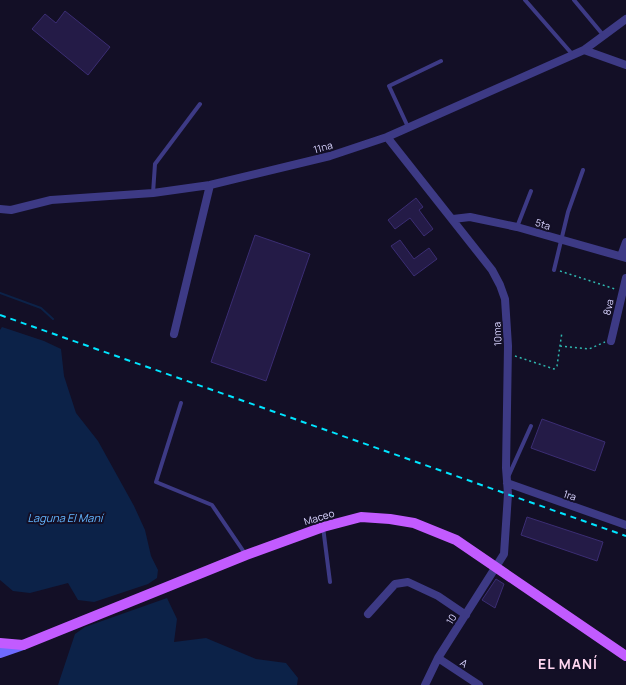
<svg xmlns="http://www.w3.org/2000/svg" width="626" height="685" viewBox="0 0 626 685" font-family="Manrope,sans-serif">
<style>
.water{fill:#0c2248}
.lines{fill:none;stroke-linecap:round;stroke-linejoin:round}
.stream{stroke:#0c2248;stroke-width:2}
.building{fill:#241b47;stroke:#3b2d73}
.path{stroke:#2fb8b0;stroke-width:1.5;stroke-dasharray:2 3;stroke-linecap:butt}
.lane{stroke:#3d3a85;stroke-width:4}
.street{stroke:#3d3a85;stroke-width:8}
.secondary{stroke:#6f6bff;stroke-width:10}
.primary{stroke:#c25bff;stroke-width:10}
.rail{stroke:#00e5ff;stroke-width:2;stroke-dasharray:6 5;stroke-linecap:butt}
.labels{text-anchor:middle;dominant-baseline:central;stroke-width:4;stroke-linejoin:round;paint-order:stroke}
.street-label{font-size:10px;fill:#d9d4ff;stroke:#130f26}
.water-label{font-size:11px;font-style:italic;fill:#62b6ff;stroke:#130f26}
.district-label{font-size:14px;font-weight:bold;letter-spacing:1px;fill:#ffd6f0;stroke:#130f26}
</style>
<rect width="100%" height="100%" fill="#130f26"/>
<!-- water -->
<path class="water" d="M2,327l42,14 17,8 3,27 12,37 22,28 36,65 11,24 6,26 7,14 -1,8 -9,6 -54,18 -16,-2 -10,-17 -38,10 -17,-2 -13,-11v-250z
M167,598l10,21 -3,23 32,-4 50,21 30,4 12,15 -1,7h-239l17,-51 10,-7z"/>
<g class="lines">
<!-- stream -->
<path class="stream" d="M0,293l41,15 12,11"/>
</g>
<!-- building -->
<path class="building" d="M65,11l45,36 -22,28 -56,-46 13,-15 11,9z
M416,198l7,9 -4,3 14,19 -9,7 -14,-18 -15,11 -7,-9z
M255,235l55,19 -44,127 -55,-19z
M400,240l14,19 15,-11 8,11 -23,17 -23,-30z
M542,419l63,23 -10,29 -64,-23z
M527,517l76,25 -6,19 -76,-26z
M496,579l8,5 -9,24 -13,-8z"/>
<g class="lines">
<!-- path -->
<path class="path" d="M560,271l55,18
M560,346l29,3 16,-7
M515,356l39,13 3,-3 5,-34"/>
<!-- lane -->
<path class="lane" d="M525,0l48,55
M574,0l30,36
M408,127l-19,-41 52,-25
M153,193l2,-29 45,-60
M517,227l14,-36
M554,270l14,-58 15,-42
M181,403l-25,79 56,23 34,50
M509,475l22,-49
M323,527l7,55"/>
<!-- street -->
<path class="street" d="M584,50l42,15
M387,137l105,133 8,15 5,14 3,47 -2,122 2,26 -4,60 -66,104 -13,27
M0,209l11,1 40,-10 102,-7 57,-8 120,-29 57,-19 197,-87 42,-31
M453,219l17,-2 47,10 109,31
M621,256l5,-14
M174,334l36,-149
M611,341l15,-63
M507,483l119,42
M368,614l27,-30 13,-2 30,14 28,19
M438,658l41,27"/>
<!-- secondary -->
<path class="secondary" d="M0,653l23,-8"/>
<!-- primary -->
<path class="primary" d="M0,643l23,2 223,-90 77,-28 38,-10 29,2 24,4 42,17 170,116"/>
<!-- rail -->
<path class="rail" d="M0,315l626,221"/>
</g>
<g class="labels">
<!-- street labels -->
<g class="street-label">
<text transform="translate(323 147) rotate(-16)">11na</text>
<text transform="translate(543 224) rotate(17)">5ta</text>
<text transform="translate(608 307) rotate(-77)">8va</text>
<text transform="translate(497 334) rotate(-93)">10ma</text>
<text transform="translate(570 495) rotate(19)">1ra</text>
<text transform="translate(319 517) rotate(-17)">Maceo</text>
<text transform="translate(451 619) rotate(-58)">10</text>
<text transform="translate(464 663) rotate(34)">A</text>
</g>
<!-- water labels -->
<g class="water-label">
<text x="65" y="517">Laguna El Maní</text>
</g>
<!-- district labels -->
<g class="district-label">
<text x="568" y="663">EL MANÍ</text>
</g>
</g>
</svg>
